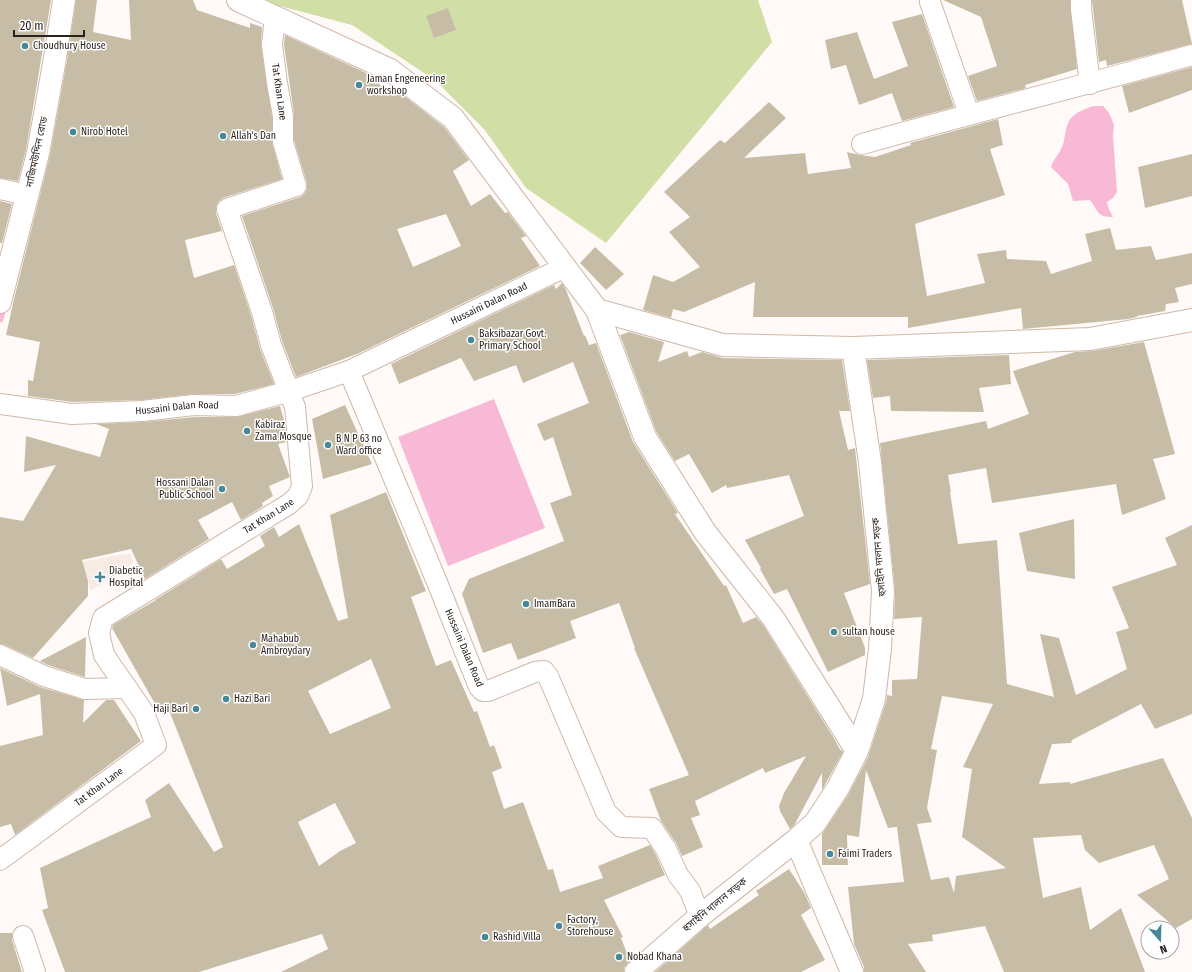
<svg xmlns="http://www.w3.org/2000/svg" width="1192" height="972" viewBox="0 0 1192 972" font-family="'Fira Sans Condensed','Noto Sans Bengali',sans-serif">
<style>
.built{fill:#f8ebe4}
.green{fill:#d1dea6}
.water{fill:#f7b9d6}
.lines{fill:none;stroke-linecap:round;stroke-linejoin:round}
.stream{stroke:#f7b9d6;stroke-width:7}
.building{fill:#c7bda6;fill-rule:evenodd}
.minor-casing{stroke:#cfb8a9;stroke-width:22}
.tertiary-casing{stroke:#cfb8a9;stroke-width:24}
.minor{stroke:#fff;stroke-width:20}
.tertiary{stroke:#fff;stroke-width:22}
.poi-dot{fill:#468899;stroke:#fff;stroke-width:1.5}
.labels{text-anchor:middle;dominant-baseline:central;stroke-width:3;stroke-linejoin:round;paint-order:stroke}
.poi-label{font-size:10px;fill:#2b221d;stroke:#fff;text-anchor:start}
.street-label{font-size:10px;fill:#2b221d;stroke:#fff}
</style>
<rect width="100%" height="100%" fill="#fffaf7"/>
<!-- built -->
<path class="built" d="M131,553l2,10 -42,28 -9,-29z"/>
<!-- green -->
<path class="green" d="M267,0h491l14,42 -166,201 -80,-55 -42,-59 -48,-48 -84,-56 -76,-20z"/>
<!-- water -->
<path class="water" d="M1093,106h10l6,7 5,12 -1,11 4,56 -4,6 -6,4 1,5 5,10c-17,0 -14,-6 -23,-17l-17,1 -5,-17 -17,-17c2,-7 5,-9 9,-16 6,-9 4,-21 9,-30 4,-8 16,-12 24,-15z
M494,399l51,129 -97,38 -50,-129z"/>
<g class="lines">
<!-- stream -->
<path class="stream" d="M0,319l4,-15"/>
</g>
<!-- building -->
<path class="building" d="M0,0h51l-25,150 -8,31 -18,-3z
M76,0h21l-4,32 38,8 -2,-40h64l4,10 53,18v-5l12,4 -1,19 11,71v25l10,37 -59,19 -5,4 -2,5v6l6,18 -37,9 9,38 40,-13 17,50 9,34 14,35 -39,10h-42l-52,6 -68,2 -45,-6v-16l5,1 7,-39 -34,-7 8,-36 36,-144 17,-95z
M943,0h127l7,69 -52,16 1,3 -49,13 -9,-25 29,-10 -16,-49z
M1092,0h90l10,44 -85,22 -1,-6 -7,2z
M448,8l8,22 -22,8 -8,-22z
M922,14l32,93 -52,14 -10,-28 -33,12 -13,-40 -15,4 -6,-29 32,-8 17,47 34,-13 -16,-44z
M285,35l81,38 27,23 6,-4 45,35 25,33 -16,11 18,35 19,-12 15,19 3,-1 18,24 -5,2 19,28 -183,88 -61,23 -14,-36 -9,-33 -31,-92 58,-19 4,-3 3,-5v-6l-13,-43v-26l-10,-69zM446,214l15,32 -48,21 -16,-38z
M1192,67v23l-63,23 -7,-27z
M769,102l17,16 -42,40 61,-5 3,21 43,-6 -4,-16 13,3 15,2 36,-12 -1,-2 88,-24 5,26 -13,4 15,46 -90,29 12,72 58,-13 -8,-29 29,-4 1,9 39,2 5,13 41,-13 -7,-27 25,-6 6,22 35,-4 5,14 36,-7v31l-17,4 4,14 -13,2 -1,7 -28,5v1l-9,2 -105,10 -2,-21 -113,20v-11h-155l2,-35 -71,30 -11,-3 -2,9 -28,-8 10,-35 20,7 27,-15 -31,-35 21,-15 -26,-25 56,-52 5,3z
M1192,154v42l-47,12 -7,-41z
M0,201l12,3 -10,39h-2z
M595,247l29,27 -18,16 -26,-27z
M562,283l4,7 18,46 1,-1 4,10 7,-2 37,99 45,71 -3,1 49,72 2,-1 17,38 13,-6 7,8 72,115 4,8 4,4 -21,38v-17l-27,51 -5,5 -10,-18 -1,-5 5,-13 22,-37 -41,17 -2,-5 -68,33 5,14 -9,3 12,29 -21,9 -6,-13 -15,-22 -12,-32 40,-14 -55,-127h1l-16,-45 -49,18 6,17 -58,22 -7,-17 -28,10 -21,-59 7,-15 95,-38 -14,-38 22,-8 -19,-58 -9,4 -7,-17 52,-21 -16,-41 -50,21 -7,-18 -42,16 -13,-23 -62,26 -8,-20 163,-79 2,4z
M629,332l35,10 -6,20 29,-11 2,6 13,-5 21,6 119,2 8,51h-11l9,39 7,-2 15,136 -26,9 21,55v7l-37,17 -41,-83 -13,5 -14,-25 1,-1 -16,-28 59,-24 -15,-41 -62,13 -1,-3 -14,8 -23,-39 -14,7 1,2 -20,-32 -36,-96z
M1144,342l31,112 -22,5 13,40 -44,16 -6,-31 -124,19 -6,-35 -38,7 3,17h-1l8,52 39,-4 10,144 47,13 -14,-63 19,4 17,57 51,-26 -11,-37 13,-4 -17,-41 65,-22 -12,-27 27,-13v189l-37,15 -14,-25 -69,36 -1,3 -19,1 -13,40 31,-2v2l93,-26 29,60v101l-16,9 -39,-33 32,-16 -15,-34 -55,18 -14,-13 -4,-15 -48,3 10,60 38,-11 9,43 31,-22 24,64h-141l-19,-46 -53,9 1,6 -25,3 18,28h-62v-5l-10,-23 -6,-57 56,-5 -7,-55 -9,1 -22,-58 -7,67 -12,-2 1,30h-26v-31l26,-39 20,-38 18,-55v1l1,-8 5,1v-16l25,-1 5,-62 -28,2 1,-29 -15,-147 106,-22 2,8 41,-15 -16,-43 62,-19 17,-1zM942,696l51,8 -30,63 9,2 -10,68 44,31 -50,8 -2,17 -5,-16 -18,3 -14,-56 15,-2 -5,-14 10,-58 -6,-1z
M1009,355l2,29 -32,4 5,24 -93,-1 -1,-15 -17,2 -6,-38z
M345,405l27,59 -49,15 -11,-60z
M280,406l5,18 2,18 -9,2 12,33 -21,9 4,10 -11,7 1,3 -22,14 -9,-18 -34,18 11,19 -64,40 -14,-30 -49,11 6,21v15l-55,62 -28,-13 -5,-1v-127l23,4 33,-56 -32,7 2,-36 74,21 9,-28 -13,-5 47,-2 52,-5h41z
M386,492l40,99 -15,6 25,69 15,-6 23,52 3,-1 13,36 4,-2 8,23 -10,4 12,37 19,-7 25,68 5,-1 7,23 43,-14 -5,-12 52,-21 6,10 9,20 -61,25 19,37 -2,1 9,23 -6,7v4h-343l47,-23 -6,-15 -123,38h-134l-23,-62 6,-2 -8,-40 111,-51 -6,-17 24,-17 45,69 9,-5 -56,-142 -8,6 -47,-83 1,-3 43,-25h-1l66,-41 6,10 20,-12 18,-11 -5,-10 14,-9 5,10 20,-13 39,97 10,-3 -18,-103zM371,659l20,49 -61,26 -22,-43zM335,803l21,40 -16,8 -21,15 -21,-44z
M1074,519l1,60 -48,-8 -8,-38z
M86,637l-1,40 -37,-12 -8,-4z
M0,668l40,19 44,13 -1,23 23,-23h8l27,41 -126,94 -4,-11 -11,3v-81l43,-11 -3,-41 -33,12z
M789,869l16,25 6,14 -10,7 24,45 -24,12h-146l53,-47 2,4 49,-34 -3,-4z
M0,933h12v7l10,32h-22z"/>
<g class="lines">
<defs>
<g id="minor">
<path d="M1081,0v9l9,75"/>
<path d="M930,2l39,112"/>
<path d="M862,144c110,-31 220,-58 330,-89"/>
<path d="M0,189l27,6"/>
<path d="M349,371l88,211 42,105 4,4h5l47,-19 9,-1 4,5 58,136 15,15 31,1 14,21 12,26 12,16 10,25"/>
<path id="s1" d="M0,404l72,10 70,-3 52,-6 42,1 54,-15 59,-20 216,-104"/>
<path d="M0,655l44,21 41,13 42,-1"/>
<path id="s2" d="M0,860l156,-115 -12,-32 -40,-58 -5,-22 4,-15 186,-114 9,-8 4,-10 -7,-79 -24,-62 -9,-33 -35,-103 69,-23 -13,-44v-26l-6,-33 -5,-38 3,-28"/>
<path d="M23,936l12,36"/>
</g>
<path id="tertiary" d="M238,0l152,70 63,48 144,192 48,127 60,95 68,86 84,133
M0,302l38,-149 17,-95 9,-58
M597,310l126,35 130,3 237,-9 102,-19
M796,840l56,132
M636,972l64,-56 96,-76 19,-17 23,-35 19,-37 17,-52 6,-50 3,-58 -13,-129 -17,-114"/>
</defs>
<!-- minor casing -->
<use href="#minor" class="minor-casing"/>
<!-- tertiary casing -->
<use href="#tertiary" class="tertiary-casing"/>
<!-- minor -->
<use href="#minor" class="minor"/>
<!-- tertiary -->
<use href="#tertiary" class="tertiary"/>
</g>
<!-- markers -->
<g class="poi-dot">
<circle cx="25" cy="46" r="4"/>
<circle cx="359" cy="85" r="4"/>
<circle cx="73" cy="132" r="4"/>
<circle cx="223" cy="136" r="4"/>
<circle cx="471" cy="340" r="4"/>
<circle cx="247" cy="431" r="4"/>
<circle cx="328" cy="445" r="4"/>
<circle cx="222" cy="489" r="4"/>
<path d="M98 571h4v4h4v4h-4v4h-4v-4h-4v-4h4z"/>
<circle cx="526" cy="604" r="4"/>
<circle cx="834" cy="632" r="4"/>
<circle cx="253" cy="645" r="4"/>
<circle cx="226" cy="699" r="4"/>
<circle cx="196" cy="709" r="4"/>
<circle cx="830" cy="854" r="4"/>
<circle cx="559" cy="926" r="4"/>
<circle cx="485" cy="937" r="4"/>
<circle cx="619" cy="957" r="4"/>
</g>
<g class="labels">
<!-- poi labels -->
<g class="poi-label">
<text x="33" y="46">Choudhury House</text>
<text x="367" y="79">Jaman Engeneering<tspan x="367" dy="12">workshop</tspan></text>
<text x="81" y="132">Nirob Hotel</text>
<text x="231" y="136">Allah's Dan</text>
<text x="479" y="334">Baksibazar Govt.<tspan x="479" dy="12">Primary School</tspan></text>
<text x="255" y="425">Kabiraz<tspan x="255" dy="12">Zama Mosque</tspan></text>
<text x="336" y="439">B N P 63 no<tspan x="336" dy="12">Ward office</tspan></text>
<text x="214" y="483" text-anchor="end">Hossani Dalan<tspan x="214" dy="12">Public School</tspan></text>
<text x="109" y="571">Diabetic<tspan x="109" dy="12">Hospital</tspan></text>
<text x="534" y="604">ImamBara</text>
<text x="842" y="632">sultan house</text>
<text x="261" y="639">Mahabub<tspan x="261" dy="12">Ambroydary</tspan></text>
<text x="234" y="699">Hazi Bari</text>
<text x="188" y="709" text-anchor="end">Haji Bari</text>
<text x="838" y="854">Faimi Traders</text>
<text x="567" y="920">Factory,<tspan x="567" dy="12">Storehouse</tspan></text>
<text x="493" y="937">Rashid Villa</text>
<text x="627" y="957">Nobad Khana</text>
</g>
<!-- street labels -->
<g class="street-label">
<text transform="translate(279 92) rotate(82)">Tat Khan Lane</text>
<text transform="translate(37 152) rotate(-78)">নাজিমউদ্দিন রোড</text>
<text stroke="none"><textPath href="#s1" startOffset="511">Hussaini Dalan Road</textPath></text>
<text stroke="none"><textPath href="#s1" startOffset="178">Hussaini Dalan Road</textPath></text>
<text stroke="none"><textPath href="#s2" startOffset="531">Tat Khan Lane</textPath></text>
<text transform="translate(879 557) rotate(-95)">হুসাইনি দালান সড়ক</text>
<text transform="translate(464 648) rotate(67)">Hussaini Dalan Road</text>
<text stroke="none"><textPath href="#s2" startOffset="123">Tat Khan Lane</textPath></text>
<text transform="translate(715 905) rotate(-39)">হুসাইনি দালান সড়ক</text>
</g>
</g>
<!-- north arrow -->
<g transform="translate(1160 940) rotate(160)"><circle r="19" fill="#ffffff" stroke="#aaa7a5"/>
<path d="M0-3L7 15L0 10L-7 15Z" fill="#468899"/>
<text y="-6" font-size="11" font-weight="bold" text-anchor="middle" fill="#2b221d">N</text>
</g>
<!-- scale -->
<path d="M14 30v6h70v-6" fill="none" stroke="#2b221d" stroke-width="2"/>
<text x="20" y="30" font-size="12" fill="#2b221d" stroke="#ffffff" stroke-width="3" paint-order="stroke">20 m</text>
</svg>
